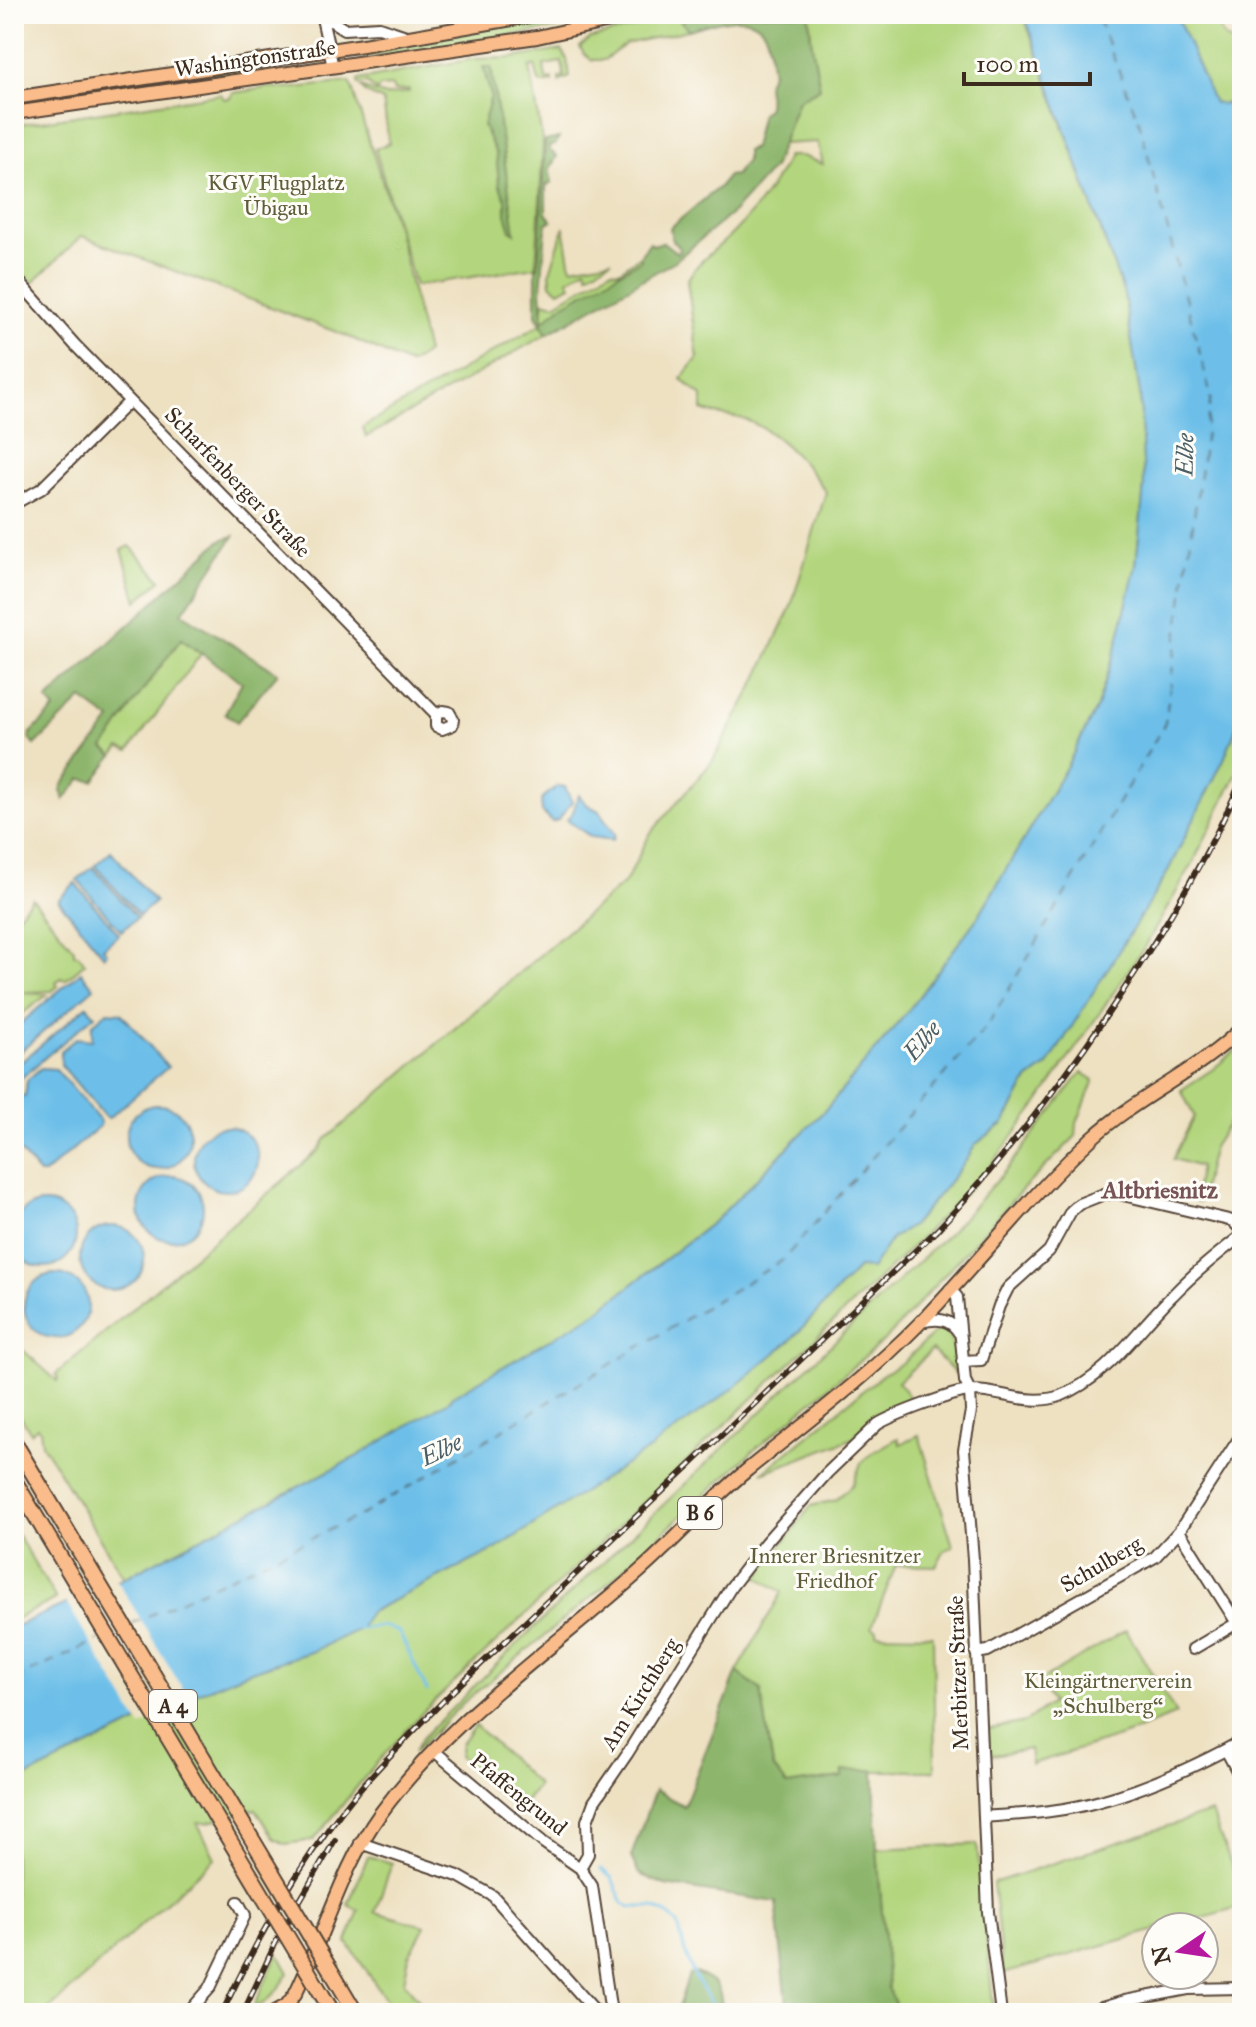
<svg xmlns="http://www.w3.org/2000/svg" width="1256" height="2027" viewBox="0 0 1256 2027" font-family="'IM FELL Great Primer',serif">
<style>
.green{fill:#b2d57d;stroke:#76804e;stroke-width:2}
.forest{fill:#8db66c;stroke:#647045;stroke-width:2}
.water{fill:#6dbfe9;stroke:#547484;stroke-width:2}
.pier{fill:#eee1c2}
.lines{fill:none;stroke-linecap:round;stroke-linejoin:round}
.stream{stroke:#6dbfe9;stroke-width:3}
.ferry{stroke:#4c5e65;stroke-width:2;stroke-dasharray:10 8;stroke-linecap:butt}
.minor-casing{stroke:#564537;stroke-width:14}
.major-casing{stroke:#564537;stroke-width:16}
.highway-casing{stroke:#564537;stroke-width:18}
.minor{stroke:#fff;stroke-width:10}
.major{stroke:#f9bc8a;stroke-width:12}
.highway{stroke:#f9bc8a;stroke-width:14}
.rail-casing{stroke:#3b2a1e;stroke-width:6}
.rail{stroke:#fdfcf7;stroke-width:3;stroke-dasharray:9;stroke-linecap:butt}
.highway-bridge-casing{stroke:#564537;stroke-width:18;stroke-linecap:butt}
.highway-bridge{stroke:#f9bc8a;stroke-width:14}
.labels{text-anchor:middle;dominant-baseline:central;stroke-width:6;stroke-linejoin:round;paint-order:stroke}
.shield{fill:#fdfcf7;stroke:#75695f;stroke-width:2}
.shield-label{font-size:20px;font-weight:bold;fill:#3b2a1e}
.street-label{font-size:22px;fill:#3b2a1e;stroke:#fdfcf7}
.park-label{font-size:22px;fill:#5f5d3a;stroke:#fdfcf7}
.water-label{font-size:24px;font-style:italic;fill:#4c5e65;stroke:#fdfcf7}
.neighbourhood-label{font-size:24px;font-weight:bold;fill:#775455;stroke:#fdfcf7}
</style>
<rect width="100%" height="100%" fill="#fdfcf7"/>
<filter id="ink" filterUnits="userSpaceOnUse"><feTurbulence type="fractalNoise" baseFrequency=".0125" numOctaves="2"/><feDisplacementMap in="SourceGraphic" scale="16" xChannelSelector="R" yChannelSelector="G"/><feConvolveMatrix kernelMatrix="1 2 1 2 8 2 1 2 1" color-interpolation-filters="sRGB"/></filter>
<filter id="wash" filterUnits="userSpaceOnUse"><feTurbulence type="fractalNoise" baseFrequency=".006" numOctaves="4" result="noise"/><feDisplacementMap in="SourceGraphic" scale="32" xChannelSelector="R" yChannelSelector="G"/><feGaussianBlur stdDeviation="1.8" result="paint"/><feColorMatrix in="noise" values="0 0 0 0 0 0 0 0 0 0 0 0 0 0 0 0 0 1.4 0 .05"/><feComposite in="paint" operator="in"/></filter>
<g filter="url(#wash)">
<rect width="100%" height="100%" fill="#eee1c2"/>
<!-- green -->
<path class="green" d="M809,14h214l101,280 16,100 4,92 -8,79 -19,80 -20,62 -30,59 -89,151 -73,98 -77,92 -111,112 -123,95 -142,83 -1,4 -95,56 -232,121 -82,-134 -2,-14 -3,-3 -6,6 -17,-27v-64l43,39 1,-3 -2,-4 263,-224 6,-10 301,-259 24,-47 62,-72 43,-79 35,-74 36,-117c-20,-28 -47,-60 -80,-72 -14,-5 -30,-4 -44,-10v-14l-21,-17 17,-21 -11,-77c11,-22 31,-32 47,-49 23,-24 40,-46 54,-76h14l21,8 -6,-22 -35,2 16,-44 14,-55z
M1176,14h34l15,24 17,12v39l-17,15 -11,-1 -6,-8z
M677,17l12,13 -63,14 -22,16h-12l-8,-6 -4,-7 11,-9z
M552,18l6,1 1,9 -198,31 -2,-6 32,-5 18,-6z
M562,50l5,9 3,18 -11,5v-4l5,-1 -2,-15 -18,3 2,15 6,-1 1,3 -10,2 -4,-2 -4,-16 -5,1 13,78 -7,122 -121,19 -40,-137 14,-6 -6,-42 -17,-8 -5,-6 24,9 24,-4v-2l-15,1 -2,-5 -12,1 -3,4 -10,-8 -9,1v-4l115,-21 38,-1z
M307,58v4l-293,47v-4l49,-7 32,-9z
M350,82l47,145 30,126 -18,11 -62,-28 -265,-100 -51,48 -17,-22v-137l207,-31 3,5 6,-1 3,-5 39,-6 13,2z
M564,227l7,40 41,-7 -24,14 -2,-6 -18,12 3,5 -12,6 -8,-7 -1,-12z
M640,256l1,4 -98,62 -2,-2 3,-19 11,3 56,-34 8,1z
M541,324l6,10 -181,103 -3,-10z
M130,546l31,34 -24,21 -15,-51z
M181,639l20,15 -72,97 -9,-3 -7,8 -9,-8 34,-51z
M1242,712v51l-49,100 -47,82 -107,157 -50,66 -81,83 -484,460 -50,55 -60,74 -29,4 -11,-6 -18,-29 -51,14 -8,-1 18,36 -170,155h-31v-230l186,-91 48,-20 65,-21 48,-23 7,-15 128,-64 152,-99 143,-110 67,-72h13l21,-30 21,-13 50,-60 13,-21 28,-21 24,-43 20,-15 176,-306z
M32,898l42,51v5h4l7,9 -20,17 -4,-2 -5,5 2,3 -6,5 -27,1 22,3 -29,22 -4,-4v-19l10,-2h-10v-72z
M1242,1045v58l-29,44 -14,55 -6,-2 7,-33 -27,-8 21,-43 -13,-26 32,-21z
M1082,1072l12,8 -17,43 -1,13 -56,56 -131,144 -137,116 -151,137 -138,114 -50,50 9,-15 90,-89 444,-423 50,-56z
M939,1328l8,3 6,14 3,29 -24,-24 -34,32 15,20 -37,15 -17,19 -97,37 120,-98 23,-14z
M919,1435l34,111 -9,5 -8,15 -40,-1 -24,62 5,3v4l56,1 2,136h-92v6l-56,8 -14,-18 -12,-77 -24,-18 45,-80 -24,-15 53,-71 25,-6 17,-16 8,-21 14,-12 23,-13 2,6z
M14,1529l42,70 -42,21z
M1126,1630l50,84 -48,20 -96,30 -2,-15 -44,7 -1,-26 40,-8 27,-19 -12,-22z
M475,1725l63,60 -20,27 -59,-55 2,-13z
M1211,1812l31,81v13l-74,21h-12v3l-153,44 -10,-91z
M977,1844l17,169h-95l-11,-25 -11,-139z
M368,1856l24,7 -17,49 50,14 -16,30 -5,26 26,31h-35l-48,-71 12,-32 -11,-5z
M278,1953l11,20c-8,13 -21,32 -36,35z"/>
<!-- forest -->
<path class="forest" d="M688,14h121l2,25 9,49 -22,12 -25,68 -42,46 -56,47 -128,73 -11,-19v-48h2l7,-126 14,-3 -4,7 -6,1 1,5 7,5 -8,14 3,12 -6,4v27l6,8 -5,2 -1,4 -5,63 2,31 18,-15 80,-46 -1,-4 10,-14 3,3 10,-3 14,11 3,-4 -8,-9 -2,-12 49,-41 9,-11 7,-1 11,-14v-10l7,-3 8,-35 6,-4c6,-18 -6,-18 5,-37 -3,-11 -1,-26 -6,-37 -13,-29 -56,-11 -77,-5l-12,-13z
M483,67h8l24,166 -4,-3 -5,-16v-14l-7,-16 -3,-30 -13,-29 8,-29z
M234,536l-52,77 96,60 -41,49 -12,-9 17,-31 -61,-43 -43,58 -34,51 9,8 -19,25 -13,-2 -17,21 -3,-10 2,-5 48,-65 -29,-21 -47,46 -6,-6 1,-5 25,-25 -8,-9 174,-160z
M737,1672l24,18 12,77 14,18 55,-8 1,-6 31,-1 3,79 11,139 11,25h-111l-12,-111 -111,-17 -26,-11 -8,-17 24,-67 29,16z
M696,1973c21,9 26,16 26,38l5,2h-51l13,-38z"/>
<!-- water -->
<path class="water" d="M1024,14h152l38,89 11,1 17,-15v623l-18,47 -59,118 -117,188 -20,15 -24,43 -28,21 -13,21 -50,60 -21,13 -21,31 -13,-1 -67,72 -60,50 -83,60 -152,99 -128,64 -7,15 -48,23 -65,21 -48,20 -186,91v-156l110,-49 232,-121 94,-57 1,-3 143,-83 123,-95 111,-112 77,-92 73,-98 89,-151 30,-59 20,-62 19,-80 8,-79 -4,-93 -16,-99z
M558,786l7,1 7,15 -14,18 -6,2 -10,-10 -1,-13z
M579,795l7,9 13,7 16,23 -2,6 -22,-3 -24,-17 6,-8z
M111,851l44,51 -16,14 -44,-51z
M93,867l44,51 -16,13 -44,-51z
M75,883l44,51 -16,14 4,5 -3,3 -46,-56z
M81,972l13,16 -80,69v-28z
M87,1006l8,9 -81,69v-16z
M107,1012l14,1 47,54 -59,51 -4,-1 -44,-52v-14l15,-13 16,2v-15z
M41,1068l15,1 44,52v5l-56,48h-5l-25,-29v-50l11,1 2,-16z
M126 1137a32 32 0 1 1 64 0a32 32 0 1 1-64 0Z
M194 1159a32 32 0 1 1 64 0a32 32 0 1 1-64 0Z
M139 1208a32 32 0 1 1 64 0a32 32 0 1 1-64 0Z
M12 1235a32 32 0 1 1 64 0a32 32 0 1 1-64 0Z
M80 1258a32 32 0 1 1 64 0a32 32 0 1 1-64 0Z
M24 1306a32 32 0 1 1 64 0a32 32 0 1 1-64 0Z"/>
<!-- pier -->
<path class="pier" d="M115,1577l75,124 -49,26 -76,-127z"/>
<g class="lines">
<!-- stream -->
<path class="stream" d="M357,1629l26,-3 16,6 28,59
M601,1869l11,9 11,25 8,4h22l14,7 11,10 6,25 9,24 24,40"/>
<!-- ferry -->
<path class="ferry" d="M131,1624l234,-111 418,-253 205,-235 177,-302 46,-327 -72,-275 -43,-107
M14,1680l89,-42"/>
</g>
</g>
<g filter="url(#ink)">
<g class="lines">
<defs>
<path id="minor" d="M321,14l12,53
M322,15l22,14 35,-2 27,9
M14,276l61,69 355,363 6,6v12l6,3 10,-4 1,-6 -4,-7 -6,-1 -7,3
M14,504l27,-15 88,-87
M950,1289l7,8 8,84 5,10 1,20 -7,39 9,109 15,353 13,101
M921,1322c16,-4 29,-4 38,11
M962,1361l19,-1 18,-54 9,-18 41,-37 22,-40 8,-7 25,-10h15l114,27 9,10
M1179,1531l63,100
M1193,1649l44,-26
M976,1653l12,-2 167,-94 24,-26 63,-97
M433,1750l111,93 36,25 12,18 19,127
M1226,1750l16,30
M984,1817c39,-3 79,-5 116,-16 49,-13 98,-36 142,-60
M360,1843l98,33 35,20 104,117
M580,1868l8,-14 -1,-33 7,-19 33,-48 104,-167 34,-44 62,-70 51,-49c15,-9 75,-32 92,-33 30,-1 59,16 90,5 47,-18 78,-67 113,-101 21,-22 45,-41 69,-60
M188,2013l22,-25 35,-73 -7,-13
M1085,2013l40,-12 63,-12 54,-1"/>
<path id="major" d="M14,98l349,-53 178,-31
M14,113l523,-76 105,-23
M273,2013l13,-7 9,-12c30,-60 46,-126 85,-180 71,-97 172,-164 261,-244 36,-32 68,-68 105,-99 59,-48 120,-93 173,-147 59,-61 111,-128 173,-186 46,-42 105,-66 150,-110"/>
<path id="highway" d="M331,1971l25,42
M321,1993l12,20
M281,2010l1,3"/>
</defs>
<!-- minor casing -->
<use href="#minor" class="minor-casing"/>
<!-- major casing -->
<use href="#major" class="major-casing"/>
<!-- highway casing -->
<use href="#highway" class="highway-casing"/>
<!-- minor -->
<use href="#minor" class="minor"/>
<!-- major -->
<use href="#major" class="major"/>
<!-- highway -->
<use href="#highway" class="highway"/>
<defs>
<path id="rail" d="M222,2013c37,-79 80,-154 135,-221 31,-36 65,-69 98,-103l482,-459c66,-69 123,-145 176,-224 49,-73 94,-147 129,-227
M243,2013l34,-73 58,-100"/>
</defs>
<!-- rail casing -->
<use href="#rail" class="rail-casing"/>
<!-- rail -->
<use href="#rail" class="rail"/>
<defs>
<path id="highway-bridge" d="M14,1442l317,529
M14,1480l307,513"/>
</defs>
<!-- highway-bridge casing -->
<use href="#highway-bridge" class="highway-bridge-casing"/>
<!-- highway-bridge -->
<use href="#highway-bridge" class="highway-bridge"/>
</g>
</g>
<g class="labels">
<!-- shield labels -->
<g class="shield">
<rect x="678" y="1497" width="44" height="32" rx="6"/>
<rect x="149" y="1690" width="48" height="32" rx="6"/>
</g>
<g class="shield-label">
<text x="700" y="1513">B 6</text>
<text x="173" y="1706">A 4</text>
</g>
<!-- street labels -->
<g class="street-label">
<text transform="translate(255 58) rotate(-8)">Washingtonstraße</text>
<text transform="translate(238 482) rotate(46)">Scharfenberger Straße</text>
<text transform="translate(1101 1564) rotate(-30)">Schulberg</text>
<text transform="translate(958 1673) rotate(-92)">Merbitzer Straße</text>
<text transform="translate(640 1694) rotate(-58)">Am Kirchberg</text>
<text transform="translate(519 1794) rotate(39)">Pfaffengrund</text>
</g>
<!-- park labels -->
<g class="park-label">
<text x="276" y="182">KGV Flugplatz<tspan x="276" dy="25">Übigau</tspan></text>
<text x="835" y="1555">Innerer Briesnitzer<tspan x="835" dy="25">Friedhof</tspan></text>
<text x="1108" y="1680">Kleingärtnerverein<tspan x="1108" dy="25">„Schulberg“</tspan></text>
</g>
<!-- water labels -->
<g class="water-label">
<text transform="translate(1185 455) rotate(-89)">Elbe</text>
<text transform="translate(922 1041) rotate(-50)">Elbe</text>
<text transform="translate(441 1450) rotate(-26)">Elbe</text>
</g>
<!-- neighbourhood labels -->
<g class="neighbourhood-label">
<text x="1160" y="1190">Altbriesnitz</text>
</g>
</g>
<!-- margin -->
<rect width="1256" height="2027" fill="none" stroke="#fdfcf7" stroke-width="48"/>
<!-- north arrow -->
<g transform="translate(1180 1951) rotate(257)"><circle r="38" fill="#fdfcf7" stroke="#afa8a0" stroke-width="2"/>
<path d="M0-6L14 30L0 20L-14 30Z" fill="#b5179e"/>
<text y="-12" font-size="22" font-weight="bold" text-anchor="middle" fill="#3b2a1e">N</text>
</g>
<!-- scale -->
<path d="M964 72v12h126v-12" fill="none" stroke="#3b2a1e" stroke-width="4"/>
<text x="976" y="72" font-size="24" fill="#3b2a1e" stroke="#fdfcf7" stroke-width="6" paint-order="stroke">100 m</text>
</svg>
